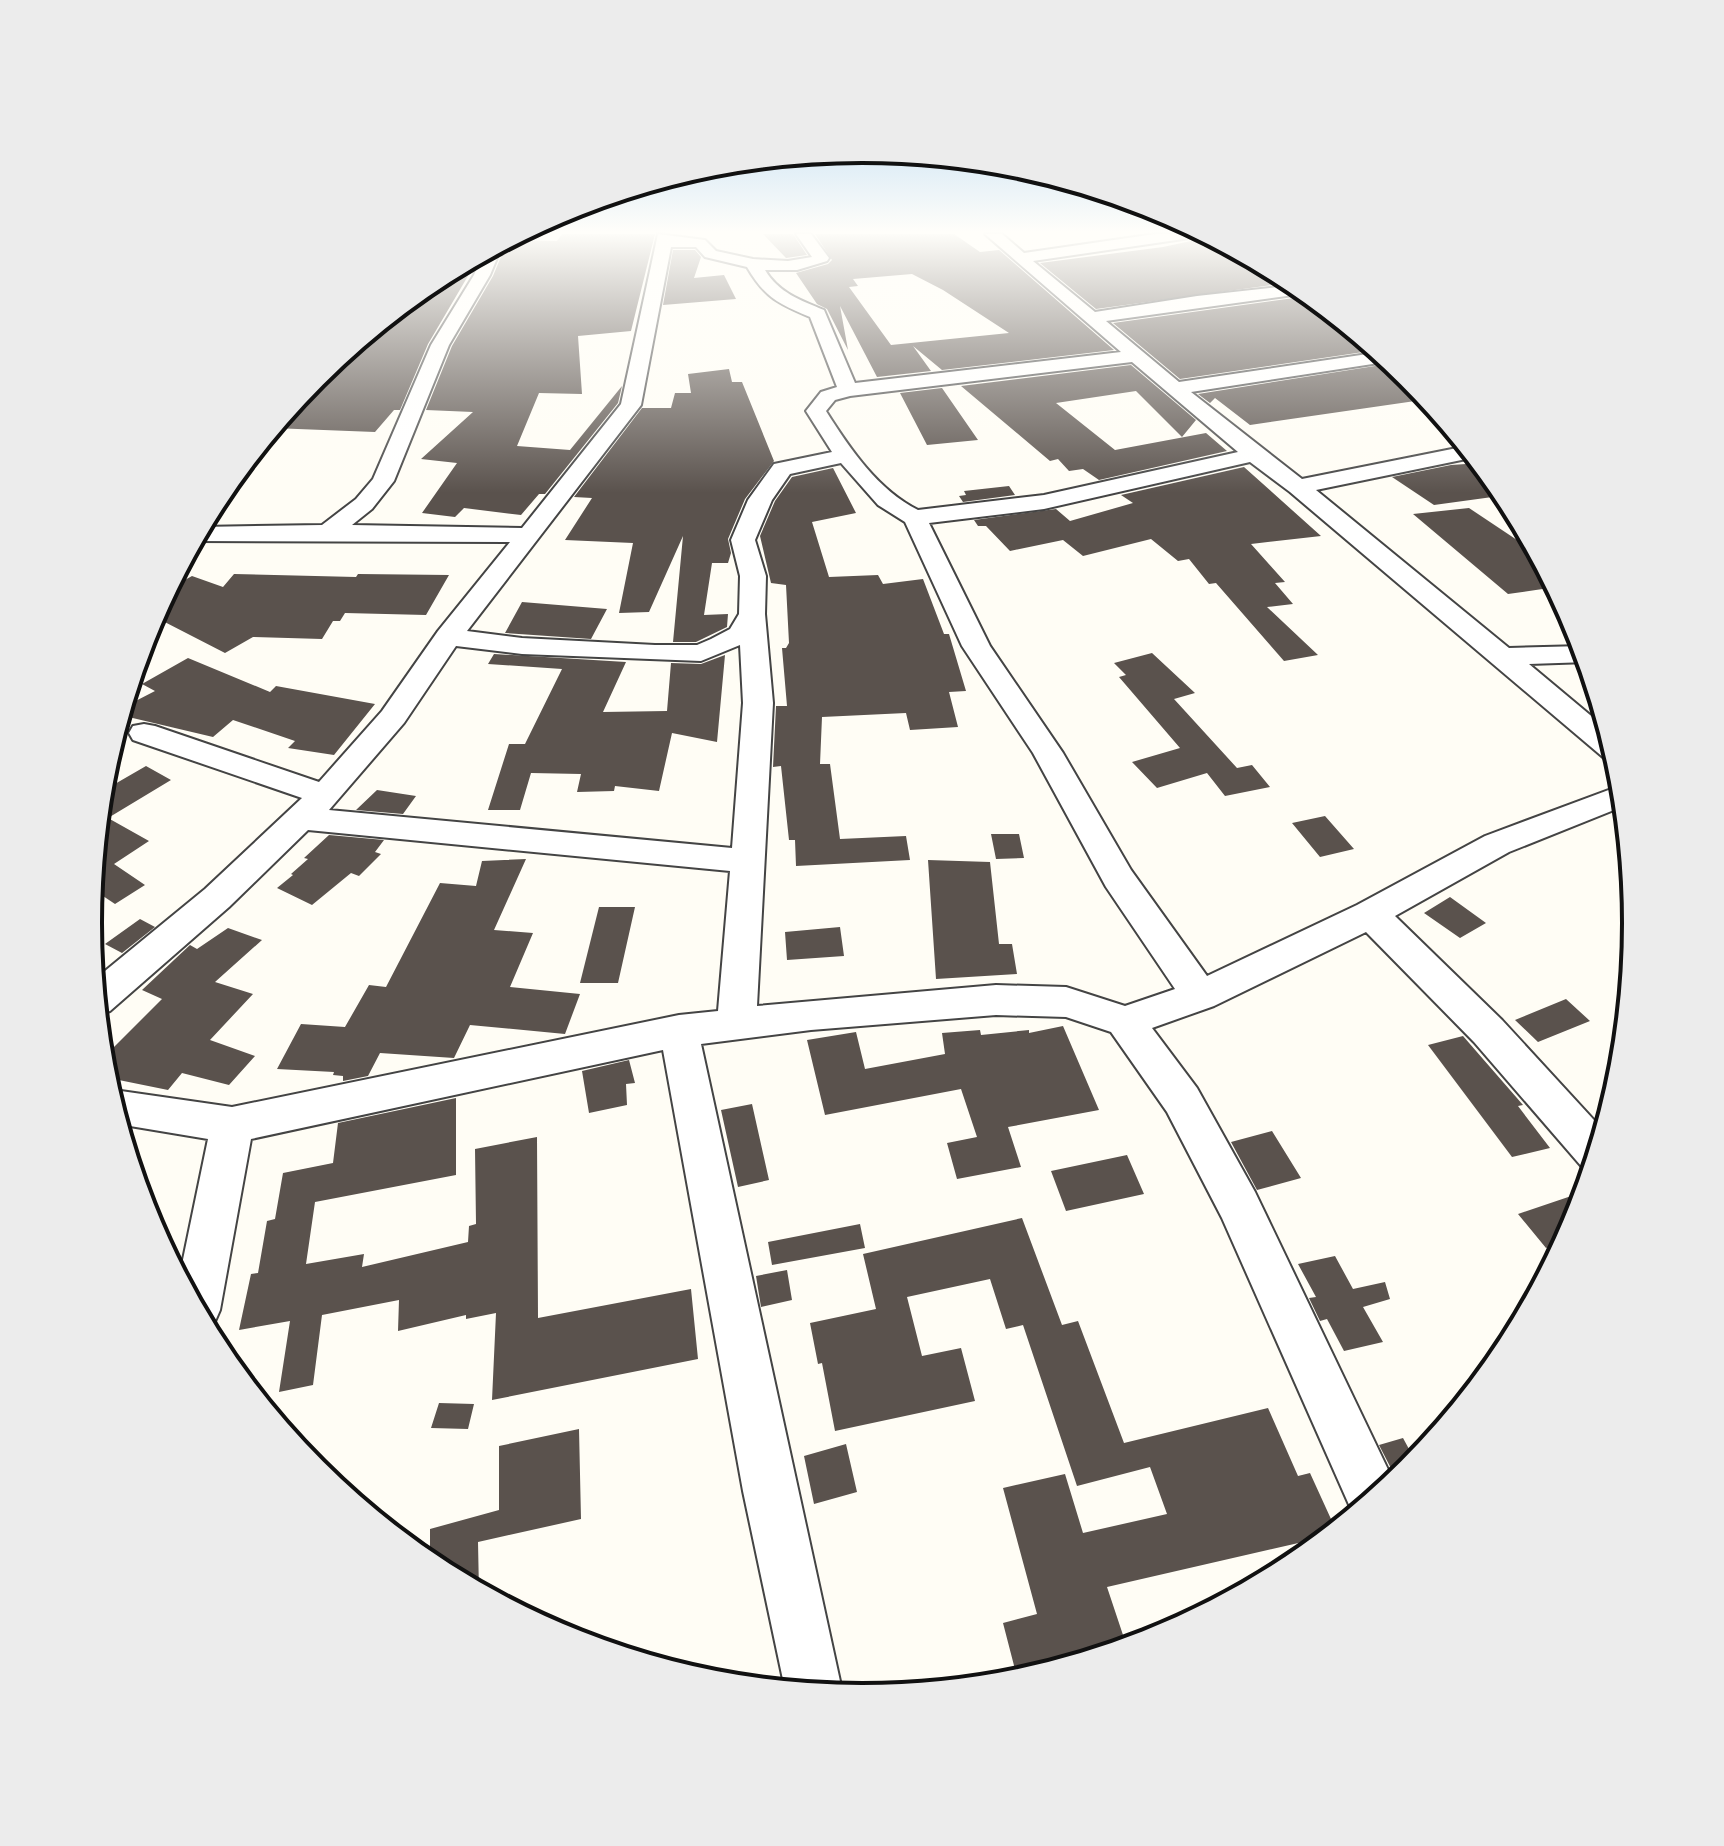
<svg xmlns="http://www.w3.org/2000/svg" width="1724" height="1846" viewBox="0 0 1724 1846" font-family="'Noto Serif',serif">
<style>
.building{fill:#5a524d;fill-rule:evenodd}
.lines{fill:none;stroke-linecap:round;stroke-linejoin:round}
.minor-casing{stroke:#444;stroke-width:4}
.minor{fill:#fff;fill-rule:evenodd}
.rim{fill:none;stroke:#111;stroke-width:4}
</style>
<rect width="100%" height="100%" fill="#fffdf5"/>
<!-- building -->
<path class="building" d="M562,234h93l-24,97 -53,5 4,58 -43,-1 -22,53 53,4 52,-64 -4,17 -73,91h-6l-18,21 -57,-7 -9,9 -33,-4 35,-50 -36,-4 52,-47 -47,-2 26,-64 41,-70 12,-29 -2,-5 3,-2 51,1z
M763,234h30l14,21 -21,3z
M815,234h139l26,18 19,-2 115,100 -172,20 -29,-24 18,25 -54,6 -37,-71 8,44 -21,-41 -10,-5 -21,-31 32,-9 4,-4zM912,274l31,16 66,43 -118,12 -42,-58 9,-1 -5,-7z
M1200,234h8l67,36 -9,1 21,12 -191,26 -56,-46 123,-16 28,-6z
M673,250h22l6,7 -7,21 30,-3 12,24 -73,6z
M475,264l-47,80 -28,66h-6l-19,22 -103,-4 43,-53 116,-95h23l10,-15z
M1309,296l68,54 -197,29 -67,-56z
M1394,363l35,36 -179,26 -35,-27 -5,5 -12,-9z
M1131,365l65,55 -14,17 -46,-46 -80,12 59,47 91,-17 21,18 -128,29 -16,-11 -14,2 -11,-12 -8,2 -89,-75z
M729,369l3,13h10l32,79 -29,38 -17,40 3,14 -3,10h-16l-8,52 24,-1 -1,13 -31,15h-23l10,-106 -34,76 -30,1 14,-70 -68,-3 27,-42 -18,-1 68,-89h29l4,-15h16l-3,-19z
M942,388l36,52 -51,5 -27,-52z
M1481,463l26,32 -73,10 -42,-28 59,-12z
M1244,467l77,69 -70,8 34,38 -10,1 18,21 -26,3 51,48 -34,6 -68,-78 -7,1 -20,-25 -11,2 -27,-22 -68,17 -20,-16 -53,11 -24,-25h-8l-4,-6 82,-11 14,12 63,-18 -12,-8z
M833,468l23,45 -44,9 17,55 49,-2 5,9 40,-5 21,55h5l17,57 -17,1 9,35 -48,3 -4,-17 -84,4 -2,47h10l10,75 66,-3 4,24 -114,6 -1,-26h-6l-8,-74 -8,1 3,-61h11l-5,-58h4l3,-5 -3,-58 -15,-2 -11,-47 15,-35 17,-24z
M1009,486l6,9 -52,7 -4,-6 7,-1 -2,-4z
M1469,508l69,46 18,33 -48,7 -95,-80z
M234,574l122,3 2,-3 91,1 -23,40 -81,-2 -5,8h-7l-11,18 -69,-2 -28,16 -72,-37 14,-26 25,-14 31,11z
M522,602l85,7 -16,30 -86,-6z
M1152,653l43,40 -21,6 63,69 15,-3 18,22 -45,9 -18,-23 -50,15 -25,-26 48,-14 -61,-71 7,-2 -12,-12z
M494,654l132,8 -23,50 64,-1 4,-48 30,1 24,-9 -8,87 -45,-9 -13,58 -44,-5 -1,5 -37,1 4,-18 -50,-1 -11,37h-32l21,-66h16l37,-75 -74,-5z
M188,658l82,34 6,-6 99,18 -41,51 -46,-7 7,-7 -62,-21 -20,17 -93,-22 2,-7 33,-17 -13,-7z
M146,766l25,14 -63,38 41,23 -35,23 31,21 -30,19 -24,-16 10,-96z
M377,790l39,6 -13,18 -47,-4z
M1325,816l29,33 -34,8 -28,-34z
M991,834h28l5,24 -28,1z
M329,835l55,5 -9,12 6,2 -22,22 -8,-3 -39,32 -35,-17 16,-13 -2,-1 17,-15 -4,-1z
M526,859l-32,71 39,3 -23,54 70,7 -15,40 -95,-9 -16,33 -74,-5 -12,23 -25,5v-5l-10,-1 1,-3 -57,-3 24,-45 44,3 24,-42 17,2 54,-104 36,3 6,-25z
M928,860l62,2 9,82h13l5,30 -81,5z
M1450,897l36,26 -26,15 -36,-25z
M599,907h36l-17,76h-38z
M140,919l15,8 -33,26 -17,-9z
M840,927l4,29 -57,4 -2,-28z
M228,928l34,12 -47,42 38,12 -43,46 45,16 -26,29 -47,-12 -14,17 -64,-13 -3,-17 61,-61 -20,-9 48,-45 7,4z
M1566,999l24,22 -52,21 -23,-22z
M1063,1026l36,84 -91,17 13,40 -64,12 -10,-36 30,-6 -16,-48 -136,26 -18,-75 49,-8 9,37 80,-15 -3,-21 38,-3 1,5 48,-5v3z
M1463,1036l60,69 -5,1 32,42 -38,9 -84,-112z
M629,1060l6,23 -9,1 1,21 -38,8 -7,-42z
M456,1098v77l-141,27 -9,62 58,-10 -2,13 106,-25 1,-16 7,-2 -1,-75 62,-12 1,181 153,-29 7,70 -206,41 4,-87 -30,6v-4l-68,16 1,-31 -77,15 -9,70 -34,7 11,-71 -51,9 12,-56 7,-1 9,-52 8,-2 8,-46 50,-10 5,-40z
M752,1104l17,76 -31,7 -17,-77z
M1272,1131l29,47 -44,12 -26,-48z
M1127,1155l17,39 -78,17 -15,-40z
M1586,1191l-9,29 -11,21 -20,7 -28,-34z
M1022,1218l40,107 16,-4 46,122 144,-35 30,68 12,-3 26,57 -7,6 -222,51 20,60 -109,34 -15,-58 34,-9 -34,-126 62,-14 18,59 84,-19 -17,-47 -73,19 -54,-161 -17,4 -16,-50 -83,18 15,59 39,-8 14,53 -140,30 -13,-68 -4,1 -8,-41 66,-14 -13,-55z
M860,1224l5,24 -93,17 -4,-23z
M1335,1256l18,33 32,-7 5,17 -27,8 20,35 -39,9 -17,-32 -7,2 -11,-23 7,-1 -18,-33z
M787,1270l5,30 -31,7 -5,-31z
M439,1403l35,1 -6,25 -37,-1z
M579,1429l2,90 -103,23 1,50 -49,-27v-36l69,-19v-64z
M1403,1438l13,24 -19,18 -18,-35z
M846,1444l11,48 -43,12 -10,-48z"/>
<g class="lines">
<defs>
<path id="minor" d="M658,234l47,6 11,11 37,8 35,2 24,-4 -16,-23h15l18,24 -2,3 -30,9h-32c14,23 35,30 59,40l31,73 266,-31 -136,-118h17l22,19 131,-19h42l-7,4 -157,23 62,51 102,-16 101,-11 10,8 -202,28 73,61 202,-30 11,9 -201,31 111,87 165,-33 9,11 -160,33 193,158 74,-2 5,16 -59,2 79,66 9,30 -13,-2 -314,-266 -40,-30 -206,47 -115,14 61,123 73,107 68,117 76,106 150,-71 128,-69 137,-51 2,21 -115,46 -114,64 107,104 102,111 -12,40 -10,-4 -108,-125 -108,-110 -152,74 -62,22 45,60 58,104 138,288 1,3 -40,33 -132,-298 -55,-106 -56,-80 -45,-15 -70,-2 -185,15 -110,14 142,651 -58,-6 -42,-198 -80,-441 -412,89 -31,171 -7,16 -7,3 -27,-50 29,-140 -90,-15 -11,-35 125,18 447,-92 39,-4 12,-140 -422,-41 -79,77 -119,104 -13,4 -3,-35 111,-91 97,-91 -169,-58 -4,-7 4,-7 11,-2 11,2 164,56 63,-71 56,-80 72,-89 -317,-1 7,-14 122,-2 34,-26 17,-20 58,-134 43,-70 10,-23 16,-9 2,3 -12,29 -41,70 -55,136 -22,28 -20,16 170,3 99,-124zM671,247h25l9,10 42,10c18,31 32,37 63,50l27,70 -16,5 -15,19 26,41 -58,12 -26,36 -17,40 9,36 -1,38 -9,15 -19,10 -14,6h-42l-133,-7 -55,-7 174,-226zM1132,362l106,90 -194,43 -126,15c-40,-20 -68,-61 -92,-99l9,-11 15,-4zM841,463l37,42 27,17 57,124 71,107 73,134 69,102 -50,17 -59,-19 -70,-2 -239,21 16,-303 -8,-89 1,-38 -11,-36 17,-40 18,-26zM740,645l3,58 -11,145 -403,-38 75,-87 52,-77 66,8 179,7z"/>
</defs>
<!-- minor casing -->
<use href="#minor" class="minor-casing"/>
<!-- minor -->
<use href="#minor" class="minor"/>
</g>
<!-- sky -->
<linearGradient id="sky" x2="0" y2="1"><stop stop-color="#95c6ee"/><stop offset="0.47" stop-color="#fffefa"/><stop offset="1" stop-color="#fffefa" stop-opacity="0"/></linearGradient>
<rect width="1724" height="493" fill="url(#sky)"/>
<!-- crop -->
<path d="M0 0H1724V1846H0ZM102 923a760 760 0 1 1 1520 0a760 760 0 1 1-1520 0Z" fill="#ececec" fill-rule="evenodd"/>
<path class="rim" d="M102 923a760 760 0 1 1 1520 0a760 760 0 1 1-1520 0Z"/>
</svg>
